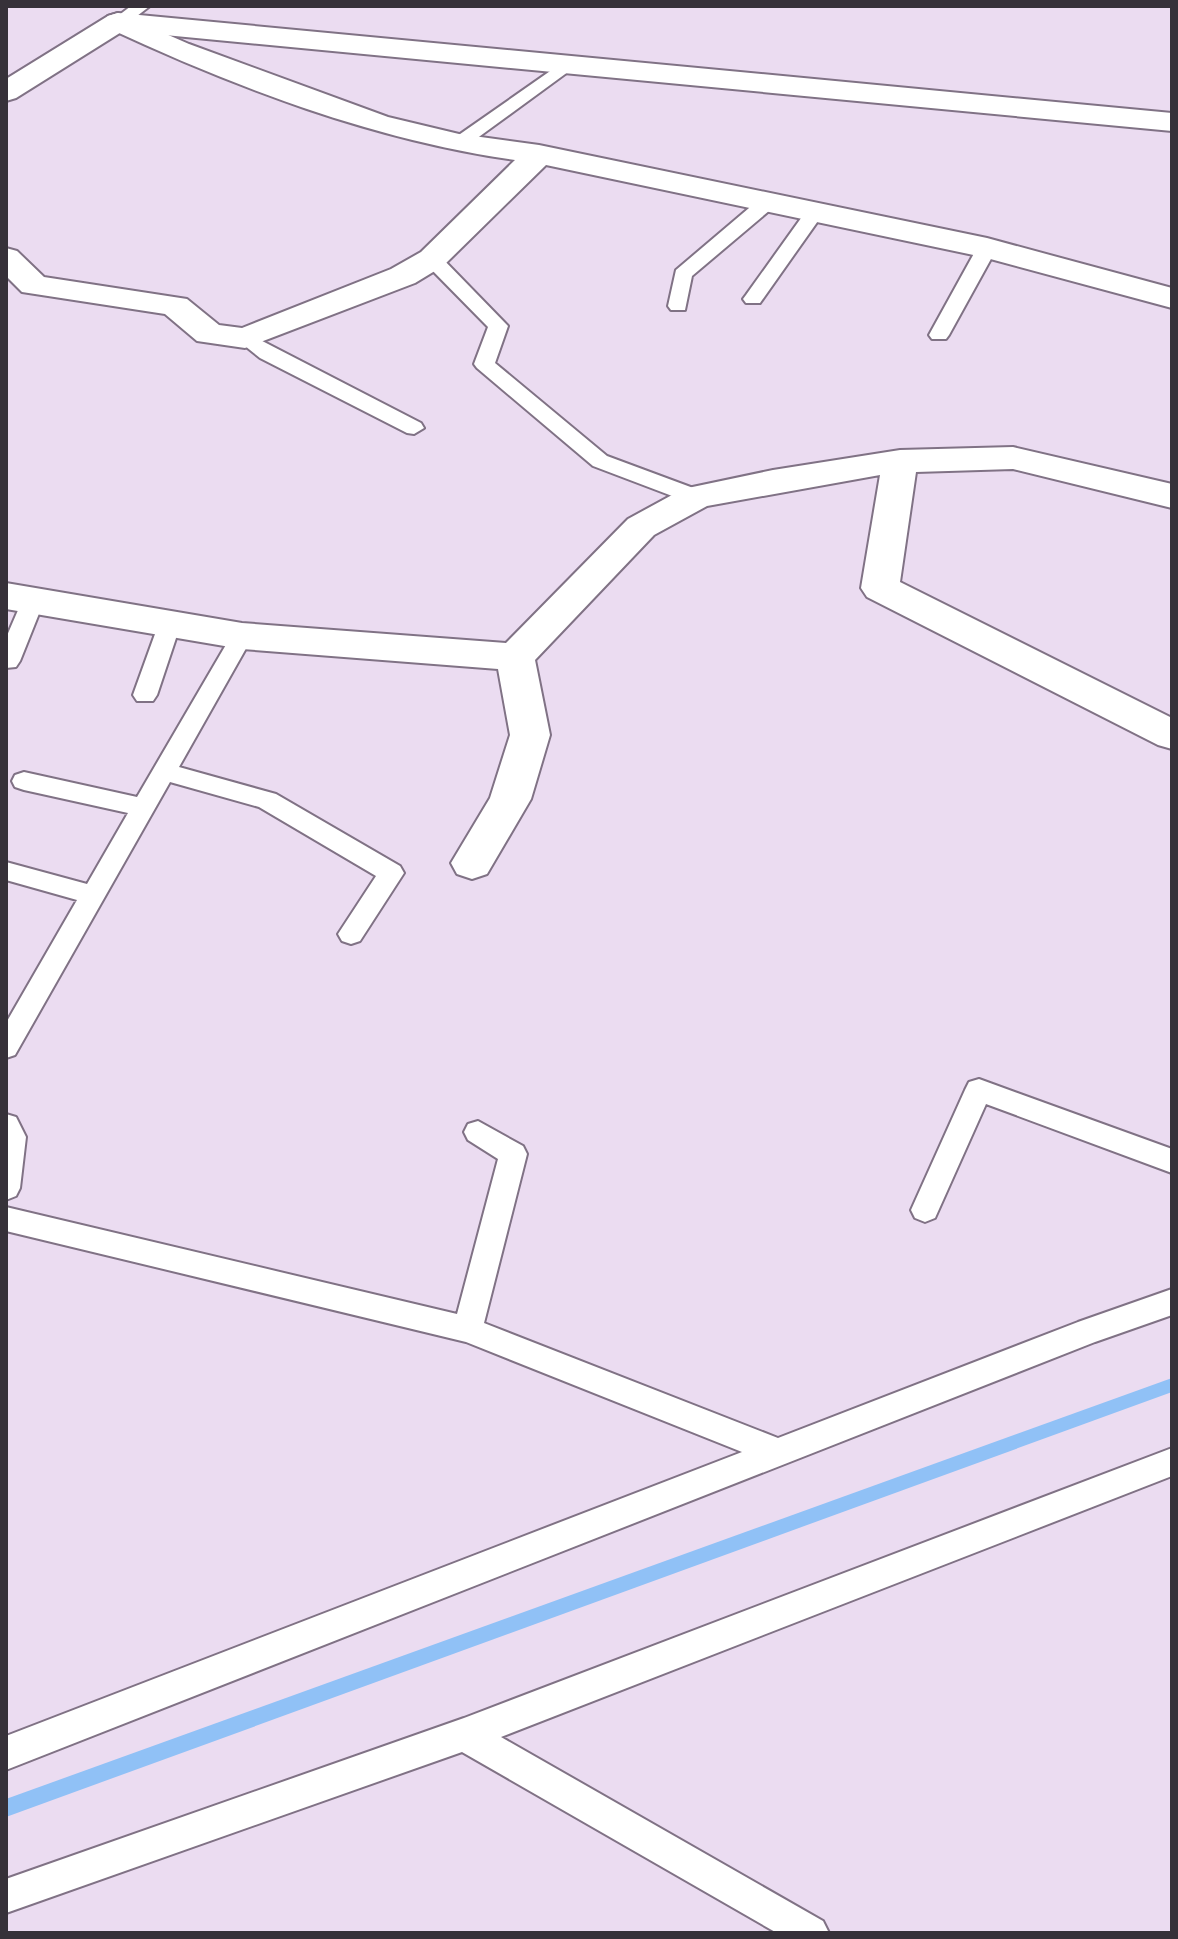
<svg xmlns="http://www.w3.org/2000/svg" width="1178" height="1939" viewBox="0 0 1178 1939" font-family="'Work Sans',sans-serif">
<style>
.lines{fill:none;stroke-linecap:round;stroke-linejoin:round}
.stream{fill:#90c1f6;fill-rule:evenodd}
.service-casing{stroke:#807285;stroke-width:4}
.minor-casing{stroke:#807285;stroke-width:4}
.tertiary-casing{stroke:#807285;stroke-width:4}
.service{fill:#fff;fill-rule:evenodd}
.minor{fill:#fff;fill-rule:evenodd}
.tertiary{fill:#fff;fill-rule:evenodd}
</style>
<rect width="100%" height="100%" fill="#ebdcf1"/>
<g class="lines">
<!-- stream -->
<path class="stream" d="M1172,1378v14l-1166,425v-18z"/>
<defs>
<path id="service" d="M131,6h19l-26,20h-12l-2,-4z
M566,60l9,5 -3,4 -107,78h-12l-3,-4 3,-4z
M769,195l7,2 2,4 -2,4 -84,71 -7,34h-14l-3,-4 8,-36 86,-73z
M816,205l9,6 -65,92h-14l-3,-4 3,-4 63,-88z
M987,242l10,6 -48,87 -3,4h-14l-3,-4 48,-87z
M432,253l7,2 69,71 -13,37 112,93 97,36 3,5 -3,5h-16l-95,-36 -116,-98 -3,-4 14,-37 -63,-64 -3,-4 3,-4z
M245,332l176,91 3,5 -10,6 -7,-1 -147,-75 -25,-20z
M33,593l8,3 3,5 -24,60 -4,6 -10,1v-30l16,-37 3,-5z
M170,615l8,3 3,5 -24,72 -4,6h-16l-4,-6 26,-72 3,-5z
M242,628l8,3 3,5 -74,131 97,27 124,72 4,7 -44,68 -9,3 -9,-3 -4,-7 38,-58 -117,-69 -89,-25 -155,273 -9,3v-35l71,-123 -71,-20v-18l81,22 41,-71 -104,-23 -9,-3 -3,-6 3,-6 9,-3 113,25 97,-166z
M979,1079l193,70v24l-186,-69 -51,114 -10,4 -10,-4 -4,-8 54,-120 4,-8z
M6,1114l10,3 10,20 -6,51 -4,8 -10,4z
M478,1121l45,25 4,8 -43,169 294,115 300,-116 94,-33v26l-77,27 -1089,428v-34l736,-284 -276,-110 -460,-111v-24l451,107 41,-155 -30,-19 -4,-8 4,-8z
M1172,1448v28l-671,261 322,184 6,12h-52l-315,-181 -456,161v-34l458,-161z"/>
<path id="minor" d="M118,13l71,31 199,73 71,17 80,11 448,93 185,50v20l-189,-51 -437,-92 -103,101 -28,17 -170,65 -48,-7 -32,-27 -143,-22 -16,-16v-28l11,3 27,26 143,22 32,26 23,3 149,-59 30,-17 94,-92c-141,-20 -278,-72 -407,-132l-4,-6 4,-6z
M1013,447l159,37v24l-159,-39 -97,3 -16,110 272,136v31l-14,-4 -291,-148 -6,-9 19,-113 -173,31 -53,29 -119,125 15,75 -19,64 -44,75 -15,5 -15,-5 -6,-11 39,-65 20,-63 -12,-66 -256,-20 -236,-40v-26l236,40 264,20 122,-124 55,-30 90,-19 127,-20z"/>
<path id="tertiary" d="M118,13l1054,100v18l-1049,-100 -107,67 -10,3v-22l102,-63z"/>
</defs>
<!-- service casing -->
<use href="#service" class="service-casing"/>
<!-- minor casing -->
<use href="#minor" class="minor-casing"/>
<!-- tertiary casing -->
<use href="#tertiary" class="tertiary-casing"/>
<!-- service -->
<use href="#service" class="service"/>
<!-- minor -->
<use href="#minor" class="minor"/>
<!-- tertiary -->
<use href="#tertiary" class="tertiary"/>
</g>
<!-- border -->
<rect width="1178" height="1939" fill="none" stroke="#363139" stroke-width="16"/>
</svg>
